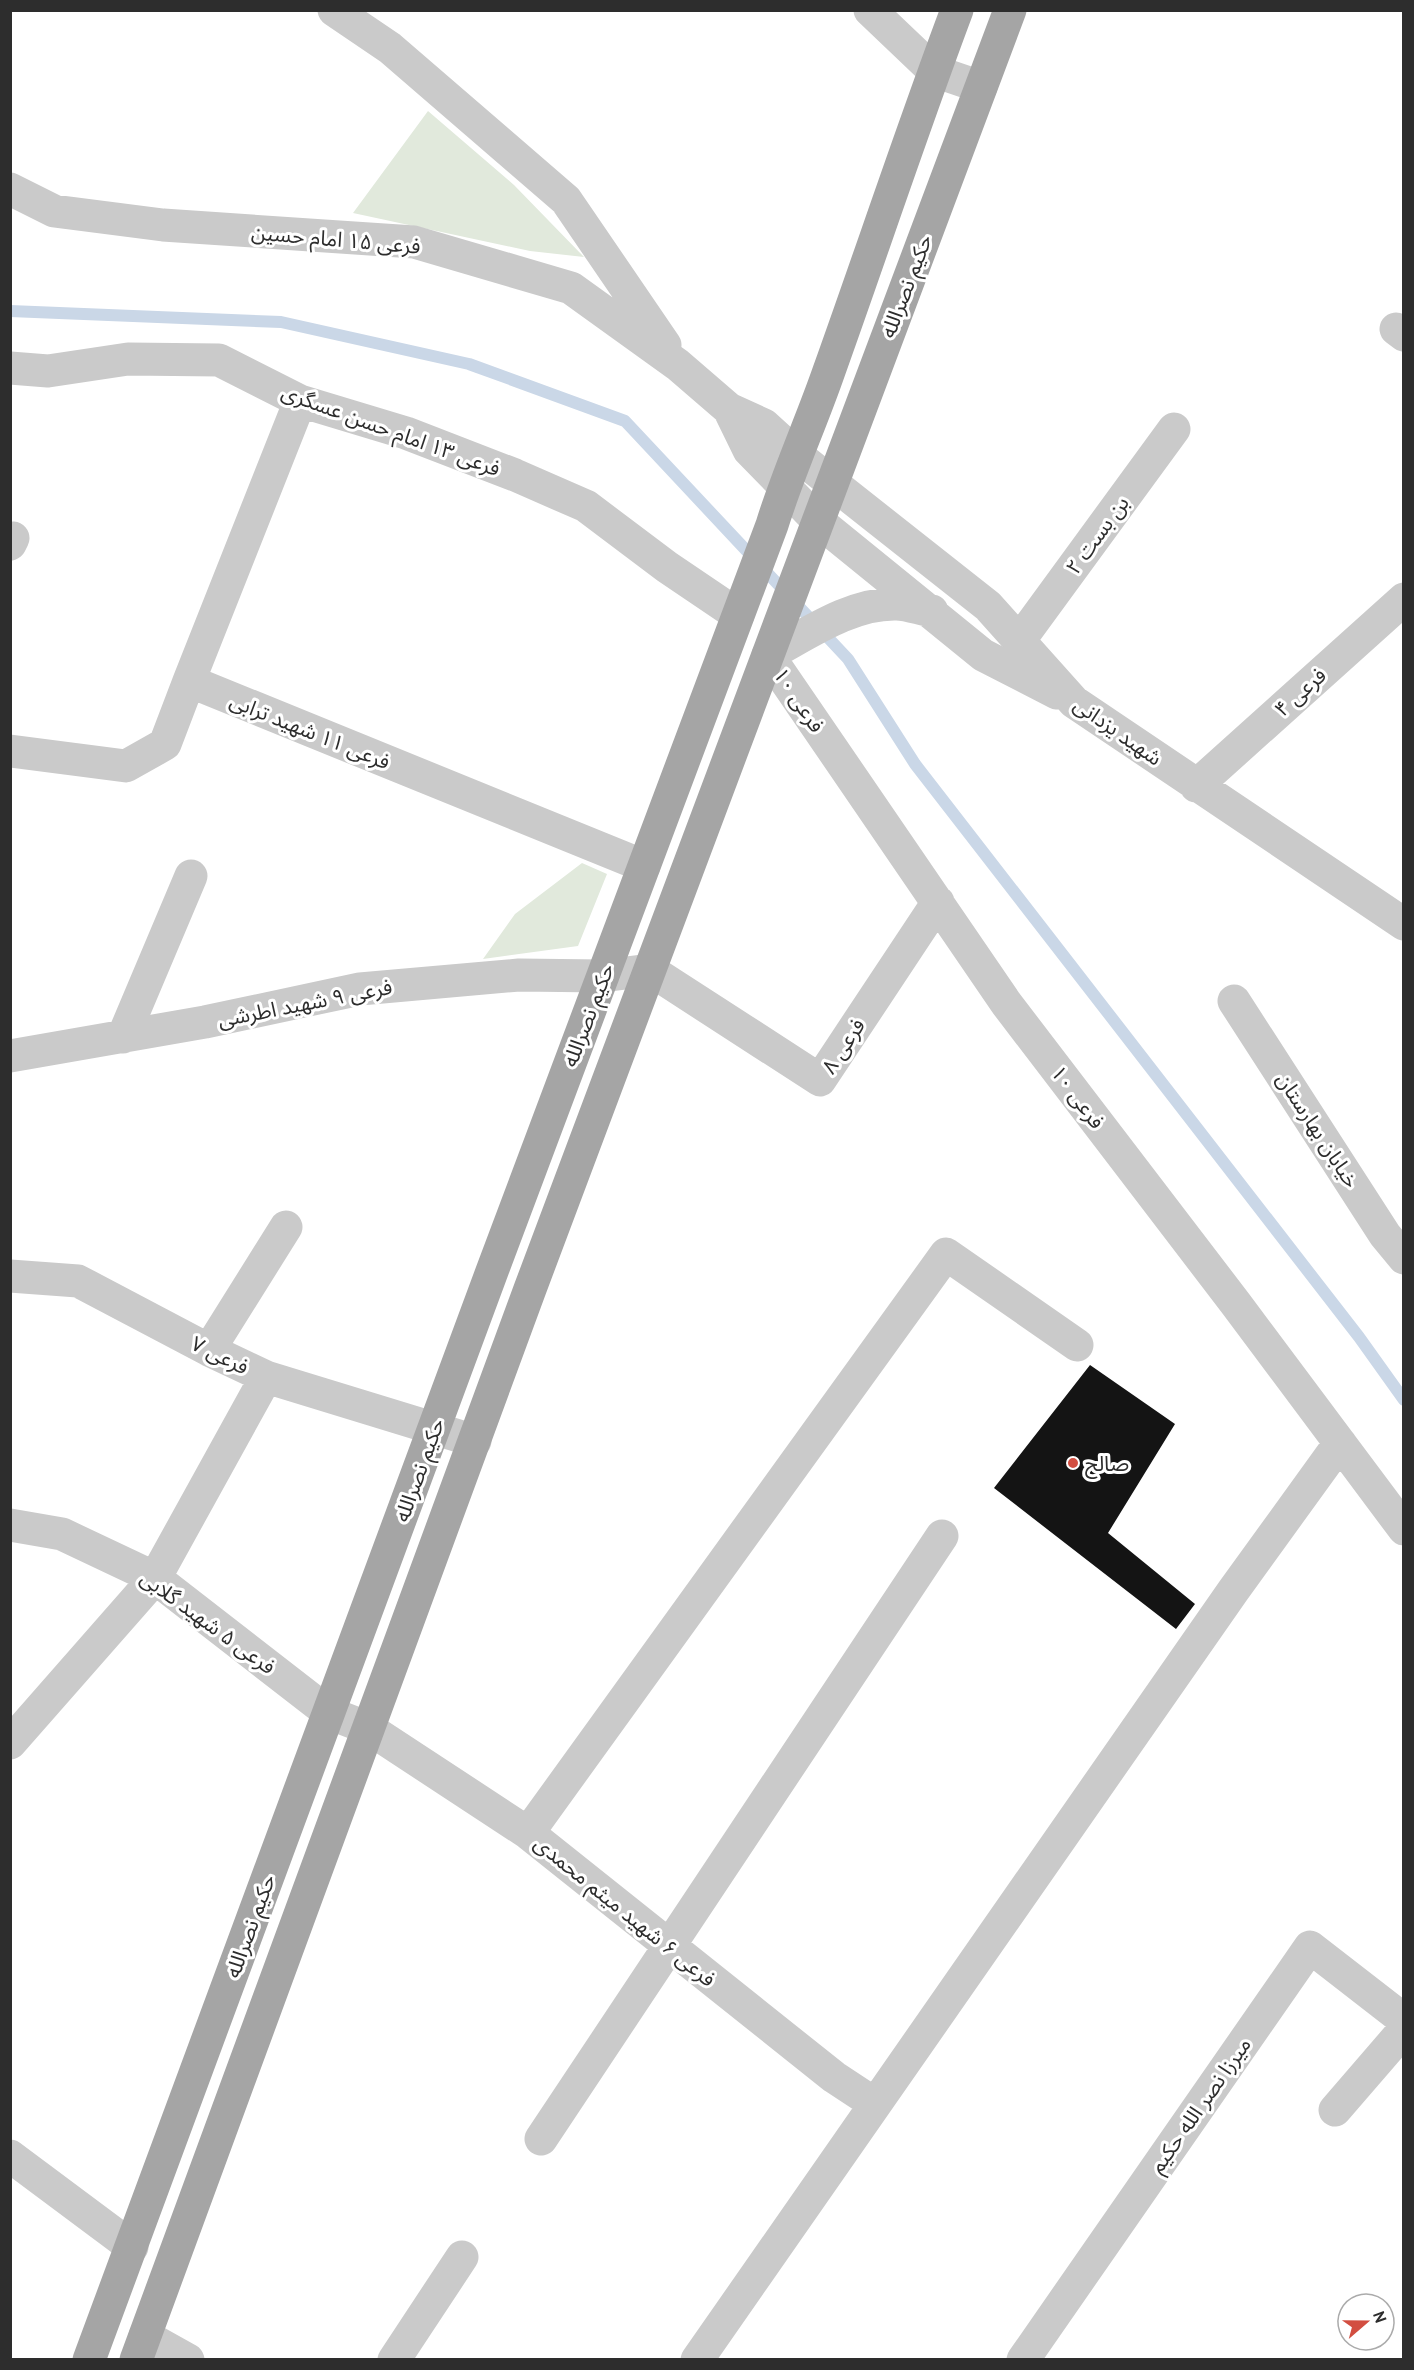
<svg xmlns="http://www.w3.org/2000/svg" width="1414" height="2370" viewBox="0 0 1414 2370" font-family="'PT Sans','Noto Sans Arabic',sans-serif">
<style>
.green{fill:#e1e9dc}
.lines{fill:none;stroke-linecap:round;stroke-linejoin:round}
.stream{stroke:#cad7e7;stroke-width:12}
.building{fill:#141414}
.minor{stroke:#cacaca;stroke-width:33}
.major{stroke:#a5a5a5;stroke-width:33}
.poi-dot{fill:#d24e41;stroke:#fff;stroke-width:2}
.labels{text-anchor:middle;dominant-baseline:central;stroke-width:6;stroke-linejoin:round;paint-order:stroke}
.street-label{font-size:21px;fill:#2d2d2d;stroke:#fff}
.poi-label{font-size:21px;fill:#2d2d2d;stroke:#fff;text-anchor:start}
</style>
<rect width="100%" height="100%" fill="#fff"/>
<!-- green -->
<path class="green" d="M428,111l86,74 70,72 -54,-6 -177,-38z
M582,863l25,11 -29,72 -95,13 32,-45z"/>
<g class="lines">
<!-- stream -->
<path class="stream" d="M10,311l271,11 188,42 156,57 223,238 67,105 444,573 45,63"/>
</g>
<!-- building -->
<path class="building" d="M1090,1365l85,59 -67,109 87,71 -19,25 -182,-141z"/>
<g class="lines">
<!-- minor -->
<path class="minor" d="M334,10l56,38 176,152 99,145
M870,10l64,61 47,16
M10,189l44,22 109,14 251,17 157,46 107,77 51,44 35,16 34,31 190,150 86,96 330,222
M1396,329l8,6
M10,368l38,3 80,-12 91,1 81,41 106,32 109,42 71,31 81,61 71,48
M729,409l20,41 69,71 165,134 74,38
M10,544l3,-6
M932,611c-12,-2 -25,-7 -36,-7 -46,-1 -90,31 -128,51l238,348 230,301 168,225
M1019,641l155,-212
M189,681l111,-280
M10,751l116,15 39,-22 24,-63 455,185
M1196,786l208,-187
M1234,1001l151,234 19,23
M123,1037l68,-161
M10,1056l195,-34 155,-33 159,-14 83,1 48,-6 170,110 118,-178
M10,1276l68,5 131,69 57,27 209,64
M209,1350l77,-123
M10,1525l52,9 93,44 174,135 39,15 160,105 306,244 41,27
M10,1743l145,-165 111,-201
M528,1833l418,-579 131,91
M1335,2110l69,-80
M541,2139l401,-603
M10,2156l122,91
M145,2336l43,24
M394,2360l68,-103
M697,2360l536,-769 107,-148
M1023,2360l287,-413 94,73"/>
<!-- major -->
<path class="major" d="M89,2360l402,-1086 281,-749c16,-52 39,-102 57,-154 43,-120 83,-241 128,-361
M136,2360l394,-1071 480,-1279"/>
</g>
<!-- markers -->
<circle class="poi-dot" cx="1073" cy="1463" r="6"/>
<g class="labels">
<!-- street labels -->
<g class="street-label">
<text transform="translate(336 239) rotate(5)">فرعی ۱۵ امام حسین</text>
<text transform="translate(906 286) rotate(-69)">حکیم نصرالله</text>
<text transform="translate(391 430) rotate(20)">فرعی ۱۳ امام حسن عسگری</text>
<text transform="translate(1097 535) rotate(-54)">بن بست ۲</text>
<text transform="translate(1300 692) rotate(-42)">فرعی ۴</text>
<text transform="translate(799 700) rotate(56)">فرعی ۱۰</text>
<text transform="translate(310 731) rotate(22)">فرعی ۱۱ شهید ترابی</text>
<text transform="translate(1118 731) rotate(35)">شهید یزدانی</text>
<text transform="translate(305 1003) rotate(-11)">فرعی ۹ شهید اطرشی</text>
<text transform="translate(588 1015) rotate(-69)">حکیم نصرالله</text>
<text transform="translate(843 1046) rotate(-57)">فرعی ۸</text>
<text transform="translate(1078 1097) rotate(53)">فرعی ۱۰</text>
<text transform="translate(1318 1130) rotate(57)">خیابان بهارستان</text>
<text transform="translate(220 1355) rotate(26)">فرعی ۷</text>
<text transform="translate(419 1470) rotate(-70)">حکیم نصرالله</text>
<text transform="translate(208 1622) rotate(36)">فرعی ۵ شهید گلابی</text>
<text transform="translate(625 1911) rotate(39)">فرعی ۶ شهید میثم محمدی</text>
<text transform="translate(250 1926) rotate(-70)">حکیم نصرالله</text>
<text transform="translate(1200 2105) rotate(-55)">میرزا نصر الله حکیم</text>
</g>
<!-- poi labels -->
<g class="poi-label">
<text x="1085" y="1463">صالح</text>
</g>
</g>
<!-- border -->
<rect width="1414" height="2370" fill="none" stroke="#2d2d2d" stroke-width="24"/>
<!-- north arrow -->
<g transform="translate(1366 2322) rotate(70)"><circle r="28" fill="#ffffff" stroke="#ababab" stroke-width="1.5"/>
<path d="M0-4.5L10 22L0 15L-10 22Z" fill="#d24e41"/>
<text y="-9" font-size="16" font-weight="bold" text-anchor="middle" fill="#2d2d2d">N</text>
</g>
</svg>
